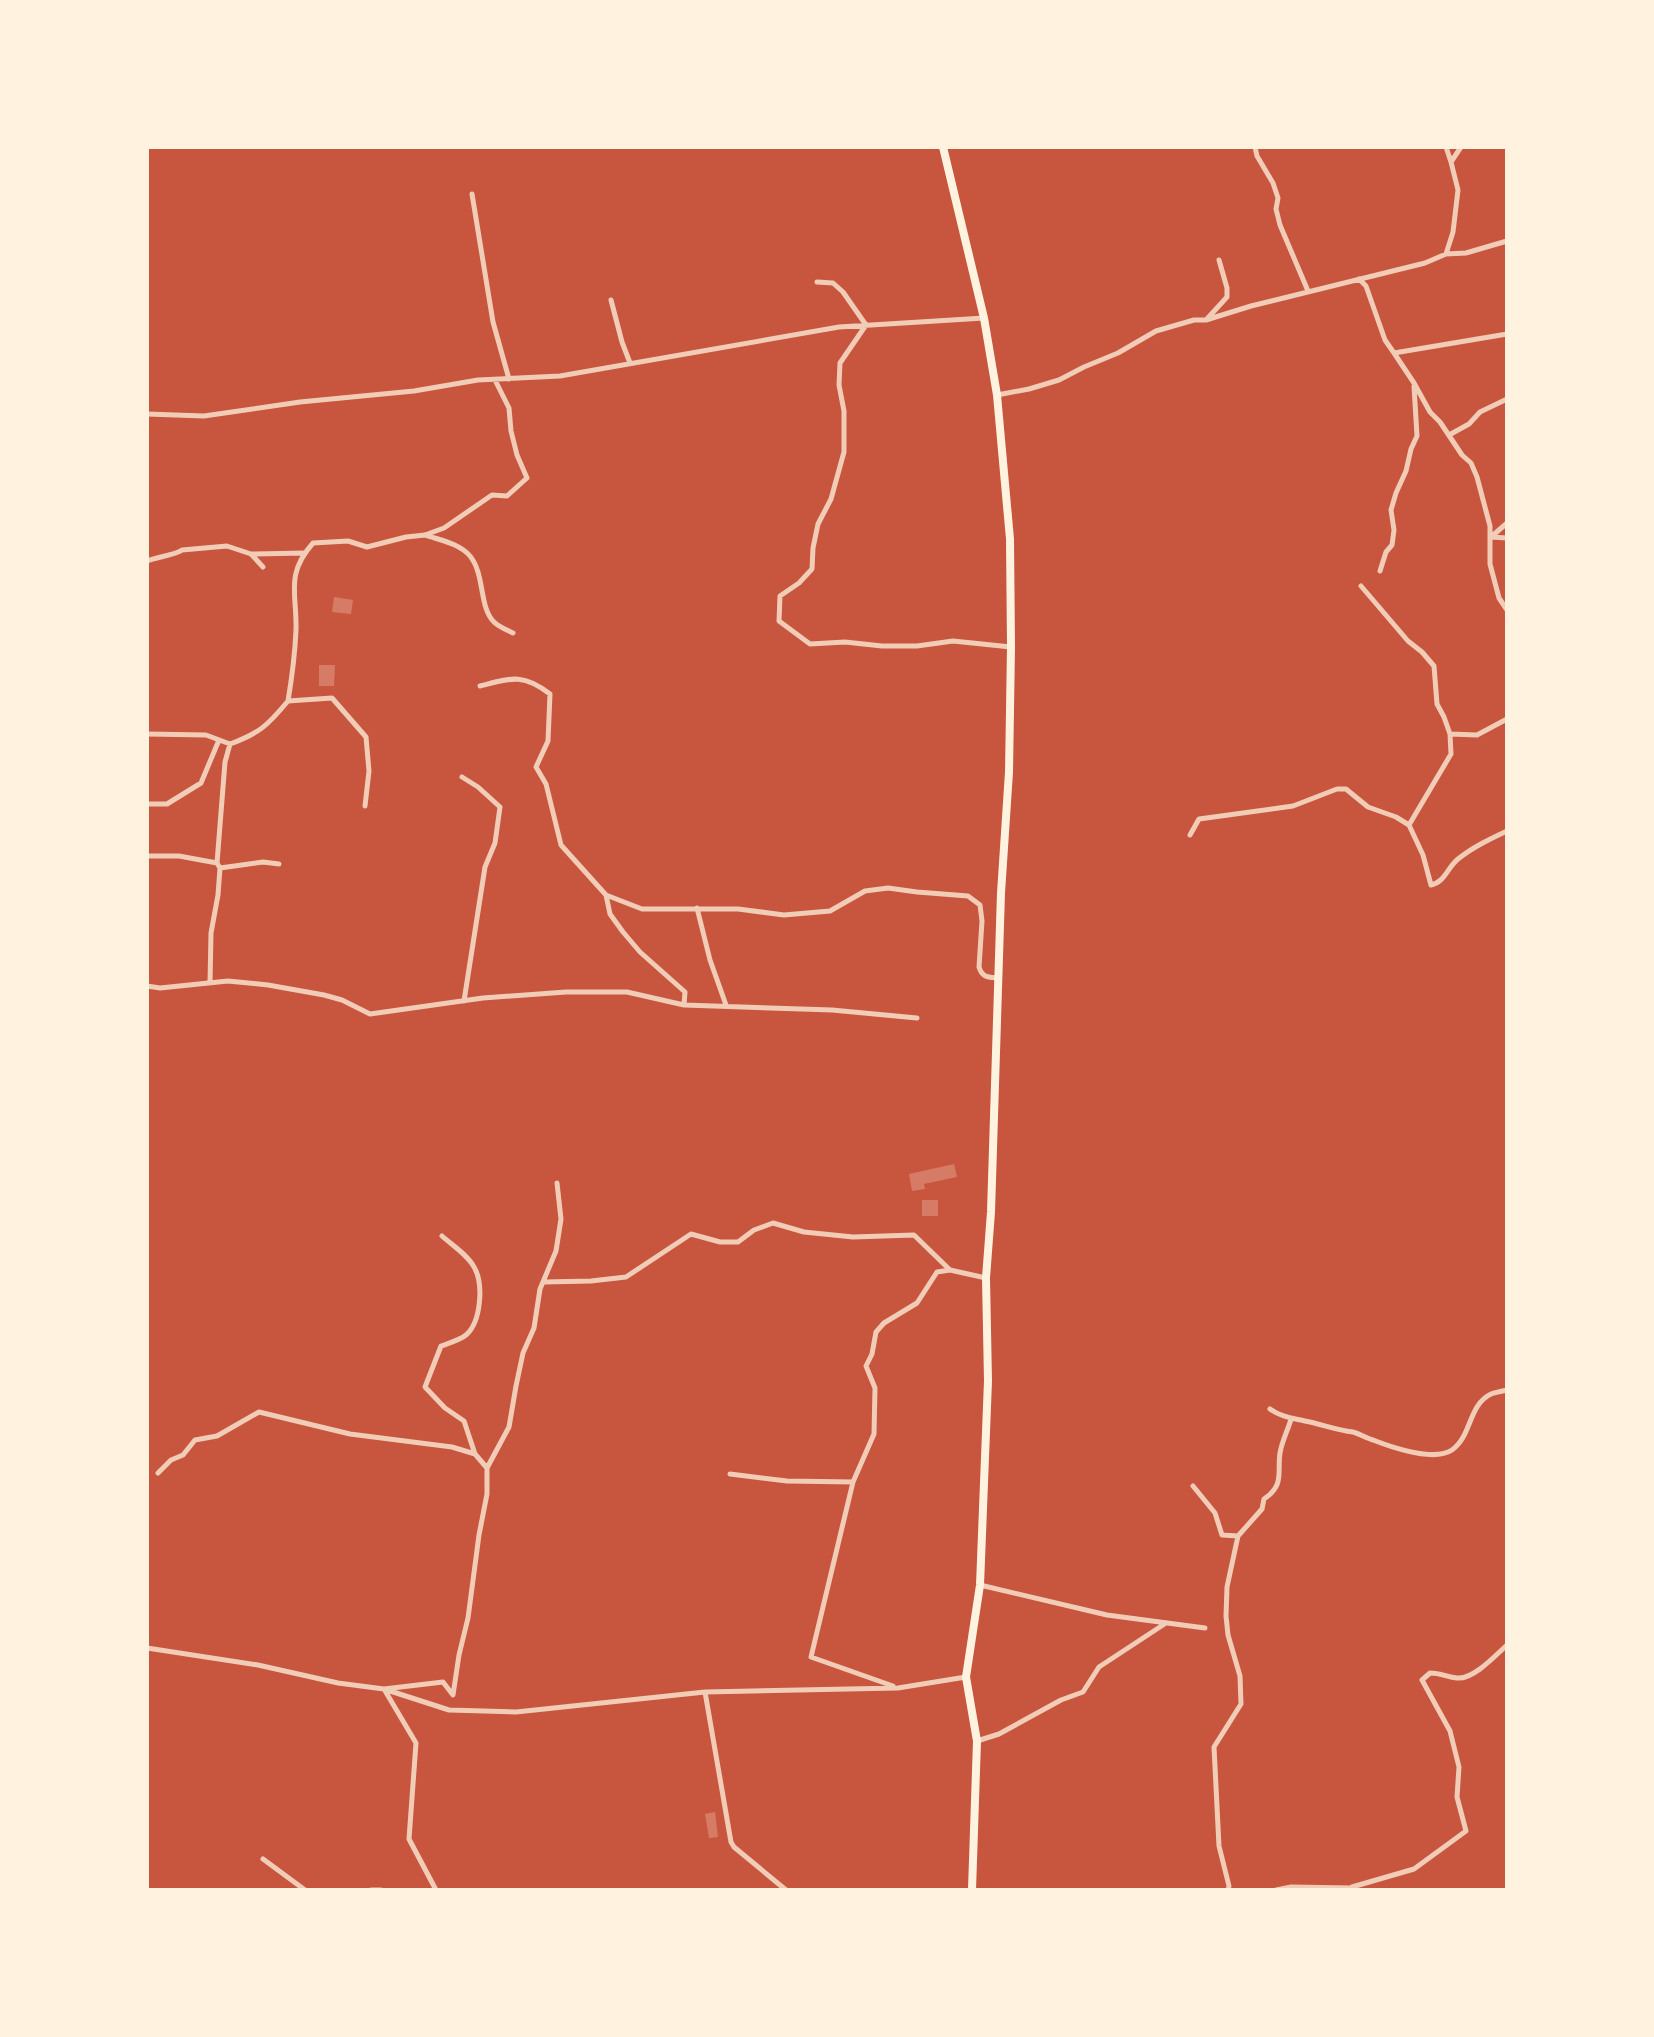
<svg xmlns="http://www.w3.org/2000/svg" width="1654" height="2037" viewBox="0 0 1654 2037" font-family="'Work Sans',sans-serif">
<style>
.building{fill:#d67c66}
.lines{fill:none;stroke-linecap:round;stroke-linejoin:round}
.minor{stroke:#f1ccb7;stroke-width:5}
.primary{stroke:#fff3e0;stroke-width:8}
</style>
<rect width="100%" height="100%" fill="#c8553d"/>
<!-- building -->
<path class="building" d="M334,597l19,3 -2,14 -19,-2z
M319,665h16l-1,21h-15z
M954,1164l3,13 -33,7 1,5 -13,2 -3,-17z
M922,1200h16v16h-16z
M715,1812l3,25 -9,1 -4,-24z"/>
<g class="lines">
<!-- minor -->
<path class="minor" d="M1255,147l2,9 16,27 5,15 -2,11 4,16 28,66
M1446,147l5,15
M472,194l21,128 16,57
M1446,254l7,-22 5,-42 -7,-28 10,-15
M1359,279l7,7 19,54 9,13 113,-19
M817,282l16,1 10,9 23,33 -26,38 -1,22 5,26v41l-13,47 -13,25 -5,24 -1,21 -13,14 -19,13 -1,25 31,23 35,-2 37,4h35l36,-5 58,6
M611,300l11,42 8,21
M1206,320l45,-14 174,-43 21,-9 20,-1 41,-12
M1394,353l20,30 16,29 10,10 22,33 9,8 6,14 13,49v38l9,34 8,12
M997,395l32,-6 30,-9 25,-13 34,-14 38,-22 38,-11h12l21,-23v-9l-8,-28
M147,414l57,2 96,-14 114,-11 64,-11 82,-4 279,-49 145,-9
M1449,435l20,-11 11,-12 27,-13
M425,535c14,5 34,8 45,21 15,18 9,52 24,66 5,5 13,8 19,11
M1491,537l16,-14
M1491,537l16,1
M251,554l53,-1
M147,561c10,-4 28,-6 35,-11l45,-4 24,8 12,13
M1380,571l6,-19 6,-7 2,-15 -3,-20 5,-17 10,-22 5,-22 6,-13 -3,-50
M1361,586l47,55 14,11 12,14 3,38 7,13 6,17 1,20 -42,71 14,30 8,30c14,-3 16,-17 27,-26 15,-12 32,-20 49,-28
M480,686c31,-8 43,-13 70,8l-2,47 -12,26 10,17 15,61 45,50 4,19 13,18 17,20 45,40 -1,13
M147,734l59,1 24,9 -5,18 -8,101 3,5 43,-6 16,2
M1450,734l27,1 30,-16
M230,744c30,-11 38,-19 58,-43
M462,777l16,10 22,20 -5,36 -10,24 -21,134
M147,804h20l34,-21 18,-43
M365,806l4,-35 -3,-34 -34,-39 -44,3c4,-24 7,-47 8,-71 1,-37 -11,-55 17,-87l35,-2 19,6 39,-10 19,-2 19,-7 48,-33 15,1 20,-18 -10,-23 -6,-24 -2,-23 -14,-28
M1190,835l9,-16 94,-13 44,-17h9l22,18 28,10 13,8
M147,856h32l38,7
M606,895l36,14h96l46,6 46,-4 35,-20 23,-3 29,4 51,4 12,9 2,16 -3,46c3,10 8,10 18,11
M697,908l13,52 16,45
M210,983l1,-50 7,-38 2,-27
M147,986l13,2 68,-7 40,4 56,10 18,5 28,14 113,-16 83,-6h61l57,13 148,5 85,8
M442,1236c10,9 26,19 32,31 10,17 7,55 -8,68 -6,5 -17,8 -25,11l-16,41 20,21 19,13 11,33
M544,1282l47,-1 35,-4 65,-43 29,8h18l16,-12 19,-7 31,9 49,5 61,-2 36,35 36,8
M1270,1409c11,8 22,9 35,12 16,3 31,9 48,11 7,2 13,6 20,8 18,7 61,22 79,10 20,-14 16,-45 39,-56 5,-2 11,-3 16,-4
M487,1468l22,-41 7,-41 7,-33 11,-25 6,-39 16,-38 5,-32 -4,-36
M158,1473l13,-13 12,-5 12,-15 22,-4 42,-24 91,22 102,13 23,7 12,14v26l-8,41 -11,83 -9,37 -6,40 -10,-13 -59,7 32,54 -7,96 27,51
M730,1474l57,7 66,1
M1193,1486l22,27 7,22 16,1 24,-27 2,-10c21,-14 13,-27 16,-46 2,-12 8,-23 11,-34
M980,1585l127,30 98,13
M147,1648l111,17 80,18 46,6 65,21 67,2 189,-20 193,-4 68,-11
M893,1686l-82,-29 42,-175 21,-48 1,-46 -9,-22 6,-12 4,-22 8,-9 33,-20 20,-31 13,-2
M705,1692l26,150 3,5 52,43
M977,1741l22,-7 62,-34 22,-8 16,-25 67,-44
M263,1859l42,31
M1352,1887l62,-18 52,-38 -9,-34 2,-30 -9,-36 -28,-51 8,-7c11,0 17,4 27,5 16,2 39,-23 50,-33
M371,1890h10
M1228,1890l1,-4 -10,-40 -5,-99 27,-43 -1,-28 -12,-41 -2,-19 1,-29 11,-51
M1276,1890l15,-3 62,1"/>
<!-- primary -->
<path class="primary" d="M943,147l41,171 13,77 13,144 1,108 -2,125 -8,121 -10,319 -5,66 2,103 -8,204 -14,92 11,64 -5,149"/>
</g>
<!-- border -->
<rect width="1654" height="2037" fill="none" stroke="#fff3e0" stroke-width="298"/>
</svg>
